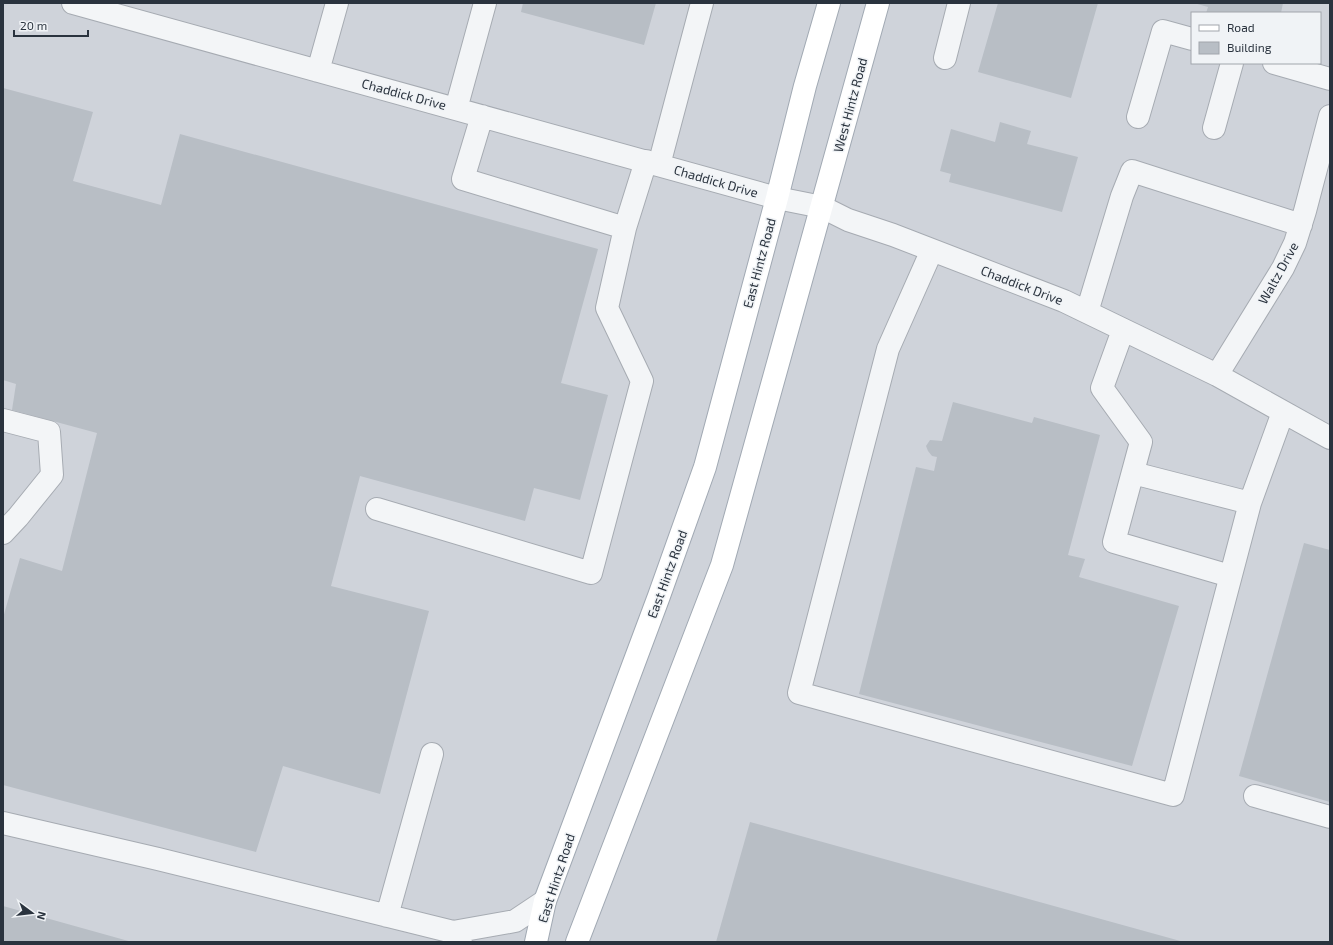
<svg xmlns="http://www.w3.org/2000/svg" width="1333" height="945" viewBox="0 0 1333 945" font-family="'Exo 2',sans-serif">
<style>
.built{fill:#cfd3da;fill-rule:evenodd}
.building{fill:#b8bec5}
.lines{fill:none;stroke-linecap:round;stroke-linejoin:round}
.minor-casing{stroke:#a6abb2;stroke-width:24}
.major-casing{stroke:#a1a9b3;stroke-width:24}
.minor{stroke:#f3f5f7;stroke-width:22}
.major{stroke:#fff;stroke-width:22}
.labels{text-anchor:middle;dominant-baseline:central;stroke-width:3;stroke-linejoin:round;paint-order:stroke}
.street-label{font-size:13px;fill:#2a333e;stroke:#f0f3f6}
</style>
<rect width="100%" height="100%" fill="#e1e4e8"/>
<!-- built -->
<path class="built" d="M3,3h1327v939h-1327zM1192,13h128v50h-128z"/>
<!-- building -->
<path class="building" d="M523,3h133l-12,42 -123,-33z
M998,3h100l-27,95 -93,-26z
M1194,3h89l-2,10h-75l2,-6z
M3,88l90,24 -20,69 88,24 19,-71 418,115 -37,134 47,12 -28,105 -46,-12 -9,33 -165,-45 -29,110 98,25 -49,183 -97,-28 -27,86 -253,-67v-167l17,-60 42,13 35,-138 -85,-23 4,-26 -13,-4z
M1000,122l31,9 -4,13 51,13 -16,55 -113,-30 2,-8 -11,-3 11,-42 44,13z
M953,402l79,21 2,-6 66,18 -32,120 17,4 -6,18 100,29 -47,160 -273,-72 57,-227 18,4 3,-14 -5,-1 -4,-5 -2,-5 4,-6 12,1z
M1304,543l26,7v252l-91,-26z
M750,822l434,120h-468z
M3,906l129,36h-129z"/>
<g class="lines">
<defs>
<path id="minor" d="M73,3l704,195 45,9 26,13 45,15 171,66 153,74 113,63
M945,58l14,-55
M1274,63l56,16
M318,71l19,-68
M456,109l29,-106
M482,116l-19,63 162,49 21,-67
M1138,117l25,-86 29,8
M1214,128l18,-65
M659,165l43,-162
M932,250l-44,99 -89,344 374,102 77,-292 33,-91
M1087,312l35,-116 10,-25 169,54
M1123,330l-21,58 39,54 -27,100 116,34
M1217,375l66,-107 12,-25 10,-32 25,-95
M3,420l46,12 3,43 -34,42 -15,16
M1133,473l117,30
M377,509l214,64 51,-192 -35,-73 18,-80
M1255,796l75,21
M3,823l155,36 295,73
M387,916l45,-162
M461,942l-8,-10 62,-11 30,-20"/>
<path id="major" d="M536,942l9,-41 114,-305 46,-129 72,-269 28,-112 24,-83
M577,942l145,-377 156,-562"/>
</defs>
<!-- minor casing -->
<use href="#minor" class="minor-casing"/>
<!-- major casing -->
<use href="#major" class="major-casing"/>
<!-- minor -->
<use href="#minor" class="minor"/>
<!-- major -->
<use href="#major" class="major"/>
</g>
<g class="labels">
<!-- street labels -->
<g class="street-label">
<text transform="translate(404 94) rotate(15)">Chaddick Drive</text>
<text transform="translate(850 105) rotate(-75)">West Hintz Road</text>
<text transform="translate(716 181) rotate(16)">Chaddick Drive</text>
<text transform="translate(759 263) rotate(-75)">East Hintz Road</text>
<text transform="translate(1278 273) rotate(-61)">Waltz Drive</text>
<text transform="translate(1022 285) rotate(21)">Chaddick Drive</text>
<text transform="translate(667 574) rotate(-70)">East Hintz Road</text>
<text transform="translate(556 878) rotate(-72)">East Hintz Road</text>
</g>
</g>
<!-- border -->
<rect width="1333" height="945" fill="none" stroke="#2a333e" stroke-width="8"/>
<!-- legend -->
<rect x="1191" y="12" width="130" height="52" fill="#f0f3f6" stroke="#a1a6ac"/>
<rect x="1199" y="25" width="20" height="6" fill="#ffffff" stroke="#a1a6ac"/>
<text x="1227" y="32" font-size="12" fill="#2a333e">Road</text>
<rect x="1199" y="42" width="20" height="12" fill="#b8bec5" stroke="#a1a6ac"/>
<text x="1227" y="52" font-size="12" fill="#2a333e">Building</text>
<!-- north arrow -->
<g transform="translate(32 913) rotate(105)" stroke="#f0f3f6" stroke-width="3" paint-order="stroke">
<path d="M0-3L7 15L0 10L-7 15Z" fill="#2a333e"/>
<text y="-6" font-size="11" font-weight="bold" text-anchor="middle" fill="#2a333e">N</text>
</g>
<!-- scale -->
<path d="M14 30v6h74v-6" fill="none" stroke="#2a333e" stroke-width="2"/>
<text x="20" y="30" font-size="12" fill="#2a333e" stroke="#f0f3f6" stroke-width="3" paint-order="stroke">20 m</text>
</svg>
